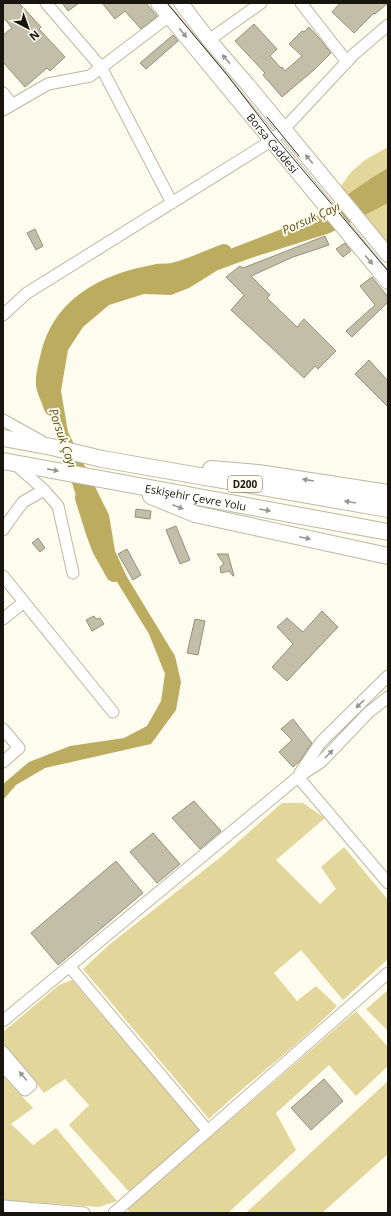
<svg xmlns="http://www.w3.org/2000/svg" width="391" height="1216" viewBox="0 0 391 1216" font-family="'Open Sans',sans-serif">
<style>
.green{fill:#e2d69b}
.water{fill:#bcac60}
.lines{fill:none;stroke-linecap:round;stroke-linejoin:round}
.river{stroke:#bcac60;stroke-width:16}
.building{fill:#c3bea8;stroke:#94907b}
.minor-casing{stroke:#bcb8a2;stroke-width:13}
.major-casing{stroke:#bcb8a2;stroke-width:16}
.highway-casing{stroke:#bcb8a2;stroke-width:18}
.minor{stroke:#fff;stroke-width:11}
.major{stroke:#fff;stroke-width:14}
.highway{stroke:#fff;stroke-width:16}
.tram{stroke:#312f26;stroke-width:1}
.oneway{fill:#979692}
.labels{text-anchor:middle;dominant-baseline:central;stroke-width:4;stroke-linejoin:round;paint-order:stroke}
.shield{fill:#fefcee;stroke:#5c5a50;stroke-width:1}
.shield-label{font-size:10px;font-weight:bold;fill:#17150d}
.street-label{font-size:11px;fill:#17150d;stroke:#fefcee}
.water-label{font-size:12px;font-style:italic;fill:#5a4f14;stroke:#fefcee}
</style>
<rect width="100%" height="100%" fill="#fefcee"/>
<!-- green -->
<path class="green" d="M388,147v98l-47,-59 10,-14 14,-12z
M282,803h21l22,15 -49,42 44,44 16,-15 -15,-22 23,-20 44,53v59l-45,41 -42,-50 -27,23 23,28 19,-15 21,20c-40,41 -87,74 -128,113l-126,-150 27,-25 112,-88z
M72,980l128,150 -69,64 -62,-69 20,-20 -24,-26 -21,14 -41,-50v-11l56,-47z
M388,990v41l-22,-22z
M356,1011l32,36v19l-32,30 -27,-31 -53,48 20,37 -68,63h-98l-3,-4z
M3,1076l30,32 -22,16 22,21 23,-17 61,73 -18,6 -96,-7z
M388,1081v73l-66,59h-76z"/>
<!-- water -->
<path class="water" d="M388,168v35l-58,30 -79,25 -33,12 -29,18 -18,7 -27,-1 -35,11 -26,22 -15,23 -7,41 7,41 41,83 6,36 12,26 48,79 6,26 -5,28 -25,34 -106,24 -29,17 -13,15v-16l26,-22 41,-16 54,-8 23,-12 14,-25 4,-27 -16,-40 -43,-70 -7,-29 -22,-36 -25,-81 -7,-16 2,-32 14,-39 13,-21 63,-35 43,1 29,-19 109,-42 55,-38z"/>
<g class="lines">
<!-- river -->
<path class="river" d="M52,408c-2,-7 -7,-16 -8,-23 -1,-9 2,-19 4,-27 9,-43 39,-66 80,-79 9,-3 19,-5 29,-7 6,-1 13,0 19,-2 16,-4 32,-12 48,-18
M83,498l11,35 6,16 14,25"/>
</g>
<!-- building -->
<path class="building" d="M3,3h16l22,24 -2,2 26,28 -15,14 -3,-3 -22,19 -22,-25v-27l9,-7 -9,-11z
M62,3h17l-11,8z
M102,3h44l11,13 -16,13 -16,-18 -10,8z
M340,3h48l-13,11 -1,-1 -20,20 -22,-21z
M254,24l23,25 -7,7 11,12 1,-1 3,4 17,-15 -13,-12 13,-13 2,1 5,-5 10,11 12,15 -16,16 -33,28 -19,-22 2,-2 -30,-32z
M173,35l5,6 -32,28 -6,-6z
M35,229l8,17 -7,4 -9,-17z
M325,236l4,9 -36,12 -42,19 19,19 -3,3 30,29 7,-8 32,32 -18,18 -3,-3 -11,12 -73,-68 13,-15 -18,-18 14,-11 3,2z
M345,243l6,8 -8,6 -7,-8z
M372,277l16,20v5l-36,35 -6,-6 29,-26 -15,-19z
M369,360l19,21v26l-33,-33z
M136,509l15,2 -1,8 -15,-2z
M176,526l14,34 -10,4 -14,-34z
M38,538l7,10 -5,4 -8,-9z
M127,549l14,26 -8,5 -15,-26z
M217,554h11l6,22h-1l-4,-5 -8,2 -1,-6 4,-3z
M322,611l16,16 -51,54 -15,-14 21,-23 -16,-17 10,-9 16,14z
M94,616l2,3 4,-1 4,6 -12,7 -6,-11z
M195,619l10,2 -7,34 -11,-2z
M293,719l19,24 -12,18 -7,6 -14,-15 13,-12 -11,-11z
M194,801l27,30 -21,18 -28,-31z
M153,833l27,31 -23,19 -27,-31z
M116,861l27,32 -85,72 -27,-32z
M324,1079l19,22 -32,29 -20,-22z"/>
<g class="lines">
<defs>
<path id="minor" d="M46,3l55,64 71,136
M301,3l46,59
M209,40l52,-37
M3,93l9,11
M3,110l45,-26 42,-8 79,-60
M3,315l24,-22 244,-152 13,-12 70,-75 34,-29
M3,420l38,21
M15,464l29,26 14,16 15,67
M3,530l6,-9 14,-19 21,-12
M3,576l110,136
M3,619l21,-17
M3,729l16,19 -16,14
M300,773l21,-31 67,-66
M298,777l90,106
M69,966l139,165
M3,1021l295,-244 23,-15 48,-50 19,-15
M3,1052l28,33 -6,5 -22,-24
M3,1206l81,7
M114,1213l274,-240"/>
<g id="major">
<path id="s1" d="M158,3l230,279"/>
<path d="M181,3l28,37 39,45 140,170"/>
</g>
<g id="highway">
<path d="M3,438l49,9 50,12 286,50"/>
<path id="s2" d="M3,461l385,71"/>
<path d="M211,469l47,4 130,20"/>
<path d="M151,496l44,18 193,42"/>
</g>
</defs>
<!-- minor casing -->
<use href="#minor" class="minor-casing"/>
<!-- major casing -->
<use href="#major" class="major-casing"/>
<!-- highway casing -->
<use href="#highway" class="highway-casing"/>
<!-- minor -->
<use href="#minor" class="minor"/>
<!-- major -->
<use href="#major" class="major"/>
<!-- highway -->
<use href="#highway" class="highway"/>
<!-- tram -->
<path class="tram" d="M167,3l61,73 47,61 113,134
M267,117l32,39"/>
</g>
<!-- one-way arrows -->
<defs><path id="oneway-solid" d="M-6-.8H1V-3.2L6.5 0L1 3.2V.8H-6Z"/></defs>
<g class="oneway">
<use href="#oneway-solid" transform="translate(183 33) rotate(51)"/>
<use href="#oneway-solid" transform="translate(226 59) rotate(-131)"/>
<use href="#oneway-solid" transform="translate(309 159) rotate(-130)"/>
<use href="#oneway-solid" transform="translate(369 260) rotate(50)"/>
<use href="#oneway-solid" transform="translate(53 470) rotate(11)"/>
<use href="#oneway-solid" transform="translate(308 480) rotate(-171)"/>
<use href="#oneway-solid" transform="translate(350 502) rotate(-170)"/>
<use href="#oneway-solid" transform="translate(178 507) rotate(21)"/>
<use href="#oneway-solid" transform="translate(265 510) rotate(10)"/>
<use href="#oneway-solid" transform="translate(305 538) rotate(12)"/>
<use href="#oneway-solid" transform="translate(360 704) rotate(136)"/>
<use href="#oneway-solid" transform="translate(329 754) rotate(-46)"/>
<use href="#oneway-solid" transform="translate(23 1076) rotate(-130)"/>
</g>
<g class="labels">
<!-- shield labels -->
<rect class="shield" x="228" y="476" width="34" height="16" rx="3"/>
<g class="shield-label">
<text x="245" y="484">D200</text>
</g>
<!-- street labels -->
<g class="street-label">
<text stroke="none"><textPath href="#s1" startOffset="181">Borsa Caddesi</textPath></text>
<text stroke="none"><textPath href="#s2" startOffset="196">Eskişehir Çevre Yolu</textPath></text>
</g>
<!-- water labels -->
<g class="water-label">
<text transform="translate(311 218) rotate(-24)">Porsuk Çayı</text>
<text transform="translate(63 438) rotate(71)">Porsuk Çayı</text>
</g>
</g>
<!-- border -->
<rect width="391" height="1216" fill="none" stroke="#17150d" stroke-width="8"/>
<!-- north arrow -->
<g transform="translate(28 28) rotate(139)" stroke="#fefcee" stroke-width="3" paint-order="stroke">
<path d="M0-3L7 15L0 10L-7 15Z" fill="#17150d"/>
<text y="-6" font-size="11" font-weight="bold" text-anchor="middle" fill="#17150d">N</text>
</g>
</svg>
